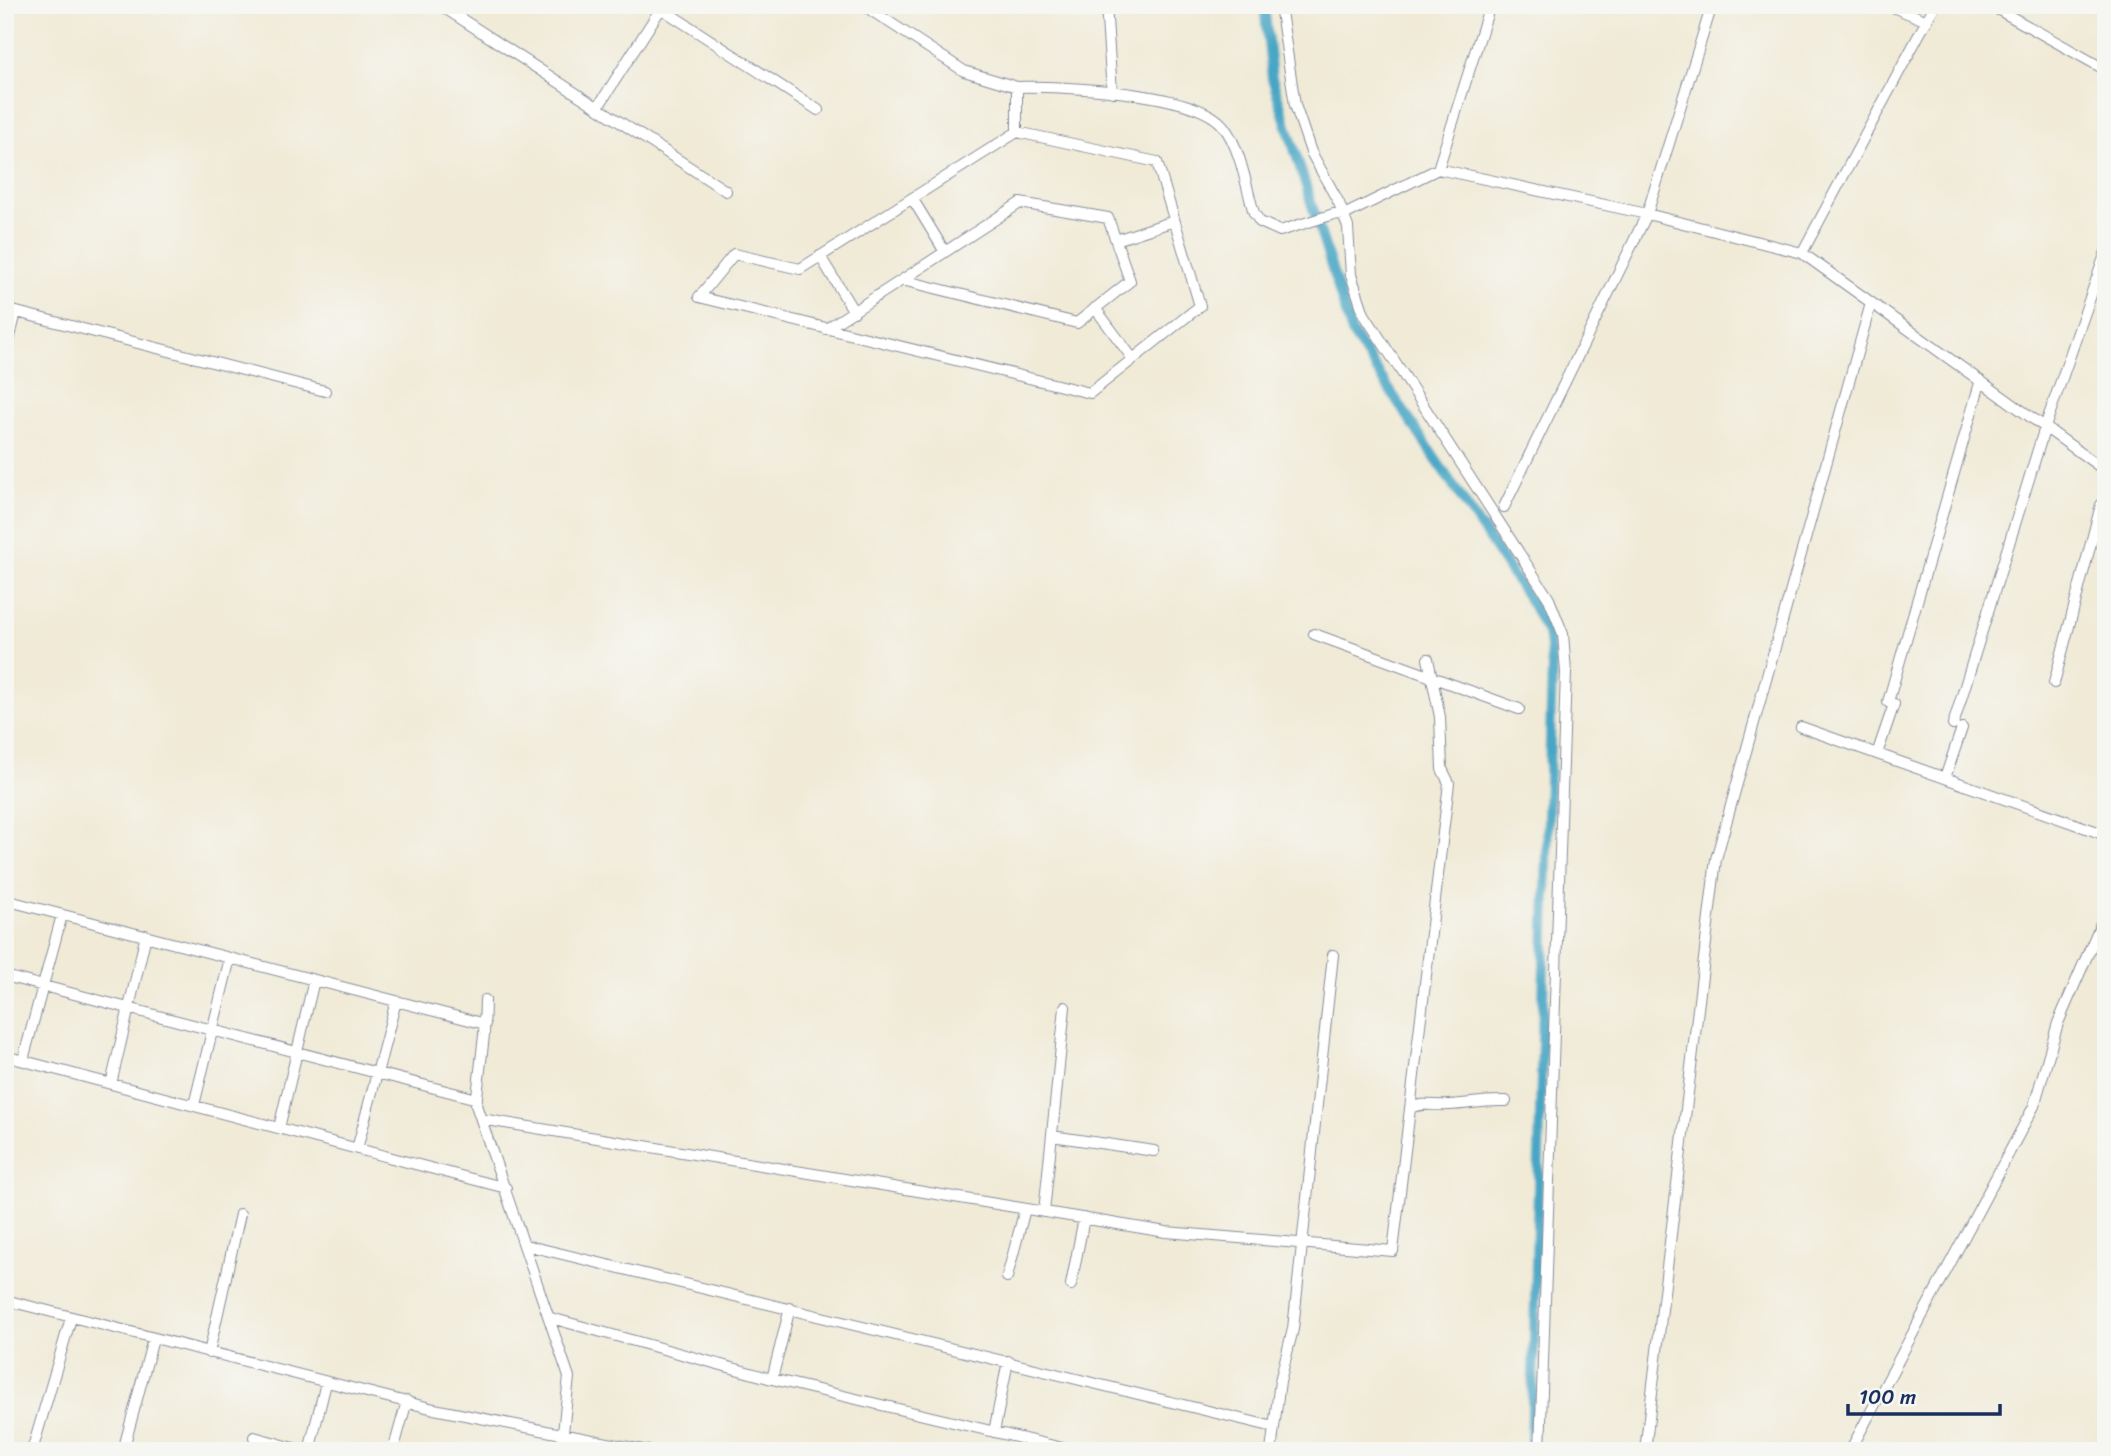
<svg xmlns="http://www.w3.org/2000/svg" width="2111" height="1456" viewBox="0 0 2111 1456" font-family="Sriracha,sans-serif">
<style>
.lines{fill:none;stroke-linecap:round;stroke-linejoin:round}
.canal{stroke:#46a6c5;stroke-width:10}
.street-casing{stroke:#868c9a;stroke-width:12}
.street{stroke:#fff;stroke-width:10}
</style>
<rect width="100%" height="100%" fill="#f6f6f2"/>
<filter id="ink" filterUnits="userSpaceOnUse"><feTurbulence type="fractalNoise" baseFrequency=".0143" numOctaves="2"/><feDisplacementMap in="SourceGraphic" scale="14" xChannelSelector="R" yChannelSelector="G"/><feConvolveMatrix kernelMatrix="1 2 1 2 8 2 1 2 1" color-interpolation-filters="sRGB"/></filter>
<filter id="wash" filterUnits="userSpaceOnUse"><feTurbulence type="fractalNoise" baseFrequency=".00686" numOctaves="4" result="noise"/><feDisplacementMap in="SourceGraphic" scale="28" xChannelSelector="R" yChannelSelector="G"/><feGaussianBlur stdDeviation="1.57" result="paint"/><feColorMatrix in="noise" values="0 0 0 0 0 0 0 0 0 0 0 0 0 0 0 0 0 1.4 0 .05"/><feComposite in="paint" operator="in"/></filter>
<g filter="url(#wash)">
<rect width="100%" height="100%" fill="#f0ead6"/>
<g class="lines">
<!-- canal -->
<path class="canal" d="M1264,5l8,73 80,255 181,273 16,31 3,31 -21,783"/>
</g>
</g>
<g filter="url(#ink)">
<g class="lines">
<defs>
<path id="street" d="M440,5l286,186
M656,5l162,105
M863,5l101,66 53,16v45
M1106,5l6,87
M1280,5l15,100 16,47 28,51 9,24 3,48 13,39 185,285 14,35 3,38 -26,779
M1888,5l39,16
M1990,5l116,65
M1017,87c43,-1 181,4 207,40 17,22 22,60 30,86l6,9 20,9 54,-17 10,1 94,-46 209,45 155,39 304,218
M598,107l65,-102
M1017,132l140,30 43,144 -110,87 -391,-96 35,-43 66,15z
M1438,169l52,-164
M912,198l33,54
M1116,240l58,-19
M1802,253l133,-248
M820,256l34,56
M1095,308l38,51
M5,309l320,82
M826,329l76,-49 175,43 53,-42 -22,-63 -88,-15 -118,77
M5,357l11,-45
M1504,507l143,-293 65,-209
M1314,634l205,75
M2054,683l47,-178 5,-6
M1888,702l92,-319
M1953,725l92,-298 61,-175
M1801,727l305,108
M1877,754l17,-50
M1945,778l17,-50
M5,900l480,124
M5,976l472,123
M485,1000l-1,35 -8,70 93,272 -8,74
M5,1056l501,132
M23,1060l39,-145
M111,1084l35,-149
M194,1105l36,-147
M1410,1108c12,-6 25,-2 39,-3 21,-1 34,-5 57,-4
M481,1119l685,113 227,19 56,-468 -7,-14 -2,-52 -12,-58
M279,1128l35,-148
M1052,1136l102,15
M357,1149l39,-148
M1044,1212l21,-205
M525,1245l749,182
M1007,1277l18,-68
M1071,1285l13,-67
M5,1300l429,109 214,42
M551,1318l221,61 303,72
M209,1353l31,-139
M772,1379l18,-71
M994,1432l14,-71
M254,1437l51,14
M32,1451l39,-133
M123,1451l30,-112
M309,1451l17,-68
M393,1451l14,-50
M1271,1451l9,-70 13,-52 40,-374
M1645,1451l71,-592 155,-556
M1850,1451l184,-345 24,-83 48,-111"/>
</defs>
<!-- street casing -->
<use href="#street" class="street-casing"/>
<!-- street -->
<use href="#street" class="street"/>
</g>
</g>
<!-- margin -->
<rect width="2111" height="1456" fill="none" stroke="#f6f6f2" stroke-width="28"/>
<!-- scale -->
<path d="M1848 1404v10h152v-10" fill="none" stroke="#1b2f5e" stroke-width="3.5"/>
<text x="1859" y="1404" font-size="21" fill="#1b2f5e" stroke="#f6f6f2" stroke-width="5" paint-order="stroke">100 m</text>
</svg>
